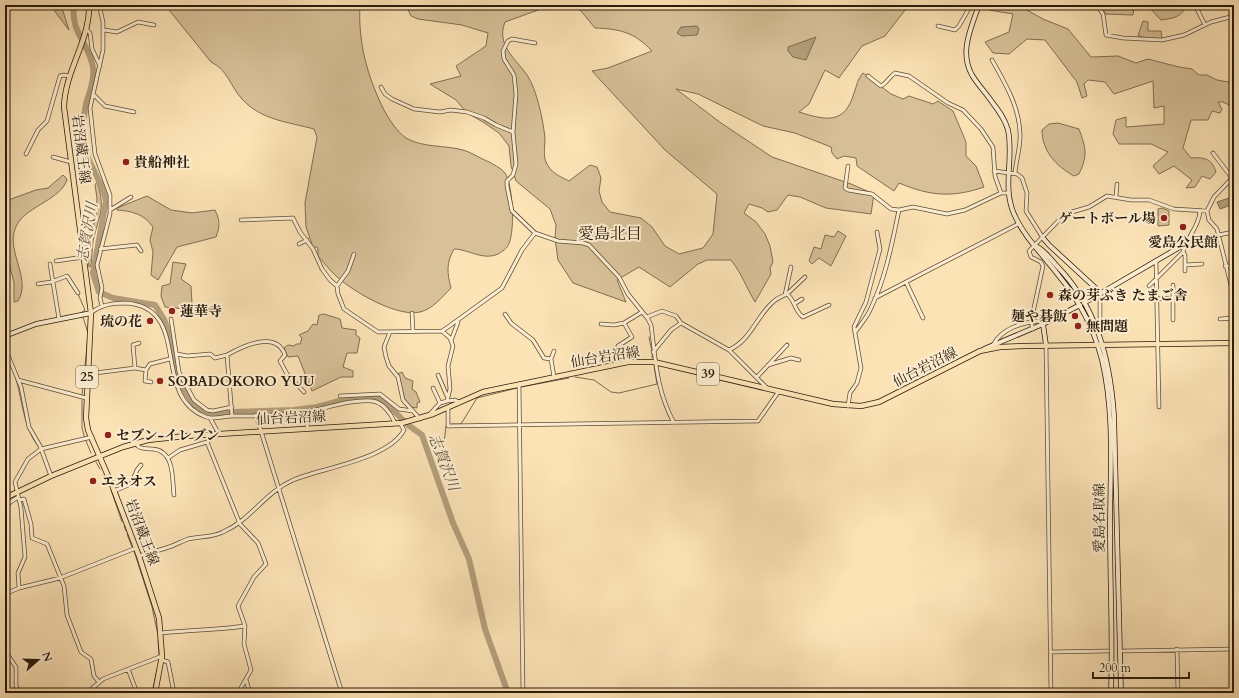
<svg xmlns="http://www.w3.org/2000/svg" width="1239" height="698" viewBox="0 0 1239 698" font-family="Cardo,'Noto Serif JP',serif">
<style>
.green{fill:#d8c199;stroke:#806e52}
.water{fill:#b49f7c;stroke:#7c6a4f}
.lines{fill:none;stroke-linecap:round;stroke-linejoin:round}
.stream{stroke:#7c6a4f;stroke-width:1}
.river{stroke:#b49f7c;stroke-width:6}
.street-casing{stroke:#5d4d36;stroke-width:4.5}
.secondary-casing{stroke:#281b0b;stroke-width:5.5}
.primary-casing{stroke:#281b0b;stroke-width:6}
.street{stroke:#fdedd0;stroke-width:3}
.secondary{stroke:#fdedd0;stroke-width:4}
.primary{stroke:#fce3b6;stroke-width:4.5}
.poi-dot{fill:#8f2418;stroke:#fdedd0;stroke-width:1.5}
.labels{text-anchor:middle;dominant-baseline:central;stroke-width:4;stroke-linejoin:round;paint-order:stroke}
.shield{fill:#fdedd0;stroke:#685a46;stroke-width:1}
.shield-label{font-size:13px;font-weight:bold;fill:#281b0b}
.street-label{font-size:14px;fill:#281b0b;stroke:#fdedd0}
.poi-label{font-size:14px;font-weight:bold;fill:#281b0b;stroke:#fdedd0;text-anchor:start}
.water-label{font-size:15px;font-style:italic;fill:#605038;stroke:#fdedd0}
.quarter-label{font-size:16px;fill:#281b0b;stroke:#fdedd0}
</style>
<rect width="100%" height="100%" fill="#fce3b6"/>
<filter id="stains"><feTurbulence type="fractalNoise" baseFrequency=".005" numOctaves="4"/><feColorMatrix values="0 0 0 0 .2 0 0 0 0 .09 0 0 0 0 .02 0 0 0 .5 -.17"/></filter>
<radialGradient id="worn" r=".72"><stop offset=".6" stop-color="#630" stop-opacity="0"/><stop offset="1" stop-color="#630" stop-opacity=".3"/></radialGradient>
<!-- green -->
<path class="green" d="M50,5h11l8,25z
M165,5h195c-2,37 7,71 24,105 5,9 13,22 22,28 17,10 39,7 57,12 8,2 16,8 24,11 6,3 14,7 18,12 8,11 11,63 2,74 -1,2 -7,6 -9,7 -15,7 -30,-5 -44,-5 -8,14 -7,24 -3,39 -9,9 -18,21 -31,24 -21,5 -58,-16 -74,-28 -11,-7 -19,-18 -28,-28v-7l-1,-2h-4l-7,-20 -1,-24 12,-66 -3,-8c-26,-7 -53,-9 -72,-30 -12,-13 -14,-29 -31,-37z
M406,5h146l-47,17c-9,23 10,36 22,53 10,15 16,45 18,63 0,7 -2,18 1,24 5,11 13,14 23,19l21,-16 7,2 4,11 -2,13 3,11 8,10 31,6 11,9 13,19 14,8 24,-6 10,-14 4,-40 -52,-44 -73,-79 16,-3 44,-17c-18,-19 -32,-22 -57,-23l-19,-23h333l-24,31 -23,10 -23,32 -14,-8 -16,34 -10,8c28,9 46,12 55,-19 3,-8 3,-13 9,-20l28,21 12,5 6,-3 24,8 5,-3 15,10 13,31v14l10,10 8,21c-32,11 -54,9 -85,-4l-5,8 -37,-25 -1,-8 -12,-2 -7,3 -5,-6 -1,-6 -36,-14 -32,-7 -65,-32 -22,-5 45,34 51,34 79,27 23,10 -3,20 -45,-6 -26,-11 -12,-2 -11,15 -9,2 -6,-4 -13,-4 -5,9 12,9 9,12 5,12 3,16 -3,6 1,6 -16,28c-9,-15 -13,-28 -24,-42h-24l-9,4 -28,23 -31,-20 -22,13 9,22 -53,-19 -15,-23 -3,-22 1,-13 -6,-16 -34,-28 -5,-15 -2,-20 -10,-13 -16,-11 -16,-9 -11,-13 -26,-16 31,-8 -5,-10 30,-20 2,-13 -26,-8 -44,-6 -7,-3z
M993,5h25l25,14 25,10 23,28 27,-1 18,7 12,-4 31,8 13,2 7,6h8l10,5 17,3v27l-1,-3 -10,-5h-5l4,7 -2,4 -8,-2 -4,9h-17l-8,28 8,10c14,-1 21,1 25,14l-6,7 -8,-3 -7,11 -9,1 6,-8 -18,-14 -15,8 -6,-8 15,-14 -17,-8h-32l-6,-10 3,-14 10,-3v10l38,-3v-18l-10,2 -1,-27 -39,13 -9,-12 -17,-2 -4,4 3,12 -5,2 -5,-16 -32,-42 -18,-1 -18,15 -16,-1 -8,-11 24,-10 4,-18 -24,-4z
M1102,5h36l-4,3 -1,7 -28,-1z
M1147,5h39c-4,13 -13,13 -25,15z
M1143,21l5,1v9h13l1,7 -7,2 -17,-4z
M1058,123l21,6c7,19 9,26 0,45l-5,2c-18,-10 -32,-25 -32,-46l7,-6z
M63,175l4,4c-4,19 -40,28 -49,44 -16,25 15,54 0,78l-4,1v-19l-9,-37v-40l6,-7 25,-9 12,-2z
M97,182c9,28 2,33 -4,59 -1,8 -1,17 -2,25l-2,1 -3,-29 10,-19 1,-21 -2,-13z
M147,196l24,14 21,3 23,-3c5,10 5,17 1,27l-39,10 -19,33 -7,-5 2,-23 -3,-12 3,-13c-9,-13 -21,-16 -36,-17v-2z
M1162,208l7,3v14l-11,1v-17z
M838,231l8,5 -15,30 -12,-8 -7,6 -3,-3 5,-14 7,2 4,-14 9,2z
M173,262l13,2 -5,15 10,7 1,18 -6,5 -21,-2 -4,-11 1,-10 8,-2z
M324,314l16,5 2,9 14,2v5l4,3 -3,15h-10l-4,14 10,4v6h-12l-29,14 -14,-35 -10,1 -4,-9 4,-3 6,1 2,-2h4l2,-6 -3,-3 9,-4 5,-7 4,1 2,-10z
M402,372l3,6 8,3 -1,8 4,3 4,10 -3,1v5l-6,-1 -6,-7 -8,-26z"/>
<!-- water -->
<path class="water" d="M697,26l2,3 -2,6 -15,1 -5,-3 4,-6z
M816,37l-10,23 -13,-3 -5,-6v-4z
M1229,198l2,7 -11,4 -3,-7z"/>
<g class="lines">
<!-- stream -->
<path class="stream" d="M78,294l7,16 -3,2
M83,317l5,16
M649,337l3,15
M652,355v3
M14,373c9,25 8,54 25,74
M575,377l19,3 17,12 8,1 38,-9 -3,-18
M521,387l48,-9
M82,395l6,-59
M82,400v28l3,11
M451,424h10l16,-26 40,-10
M86,441l5,12
M96,462l4,7
M441,470l5,-44
M435,473l3,-1
M103,475l5,10
M111,490l11,32
M124,526l2,5
M127,534l5,13
M134,551l18,56 6,28
M158,640l1,14
M152,693l5,-24"/>
<!-- river -->
<path class="river" d="M74,5c-4,28 16,39 19,63 2,13 -4,25 -7,36 -2,11 -4,26 -3,37 2,20 19,38 23,60l-13,72 6,19 14,6 42,7 9,14 8,24 7,39 14,22 13,9 88,-3 23,-3 26,-7 31,-3 5,1 7,5 22,22 14,10 31,88 16,36 16,70 23,64"/>
<defs>
<path id="street" d="M99,5l4,17v28l-13,58 5,46 15,41v19l-13,51 5,23 -2,10 2,8
M1097,5l6,9 3,21 17,3 39,2 22,-5 27,-13 23,-6
M1195,5l10,20
M938,26l17,4 4,-4 12,-21
M87,30l3,3 2,16 8,17
M104,30l13,2 21,-10 16,3
M535,43l-23,-4 -4,2 -5,10 1,8 10,16 2,19 -3,38 3,32 -3,11 -6,6v5l5,25 23,22 23,8 25,2 6,2 30,32 9,17 20,25 3,6c5,37 5,64 23,98
M992,60c13,23 27,46 28,73 1,13 -4,27 -5,40
M868,76l13,10c6,-3 8,-9 14,-13l14,3 39,27 15,7 18,19 12,18 2,29 6,17
M381,87l4,7 7,5 22,10 26,3 11,-2 16,2 17,6 12,7 17,7
M93,94l12,12 29,6
M1213,153l19,25
M26,154l12,-24 9,-9 13,-45 4,-1 5,1
M53,157l18,5
M848,166l-3,22 3,2 24,4 19,15 8,1 14,-3 34,7 18,-4 36,-17h7
M994,171l23,3 5,4 5,15 -1,18 17,27
M1116,197l1,-13
M110,210l21,-13
M241,220l52,-2 7,14 13,17 9,20 8,11 7,6 1,8 6,15 34,23 64,-1 6,-4 54,-39 20,-38 13,-17
M299,244l8,-4
M1185,244l7,-4 42,-8
M100,249l37,-4 4,6
M56,261l28,-4
M1156,261l3,146
M50,264l9,55
M1185,265l17,-1
M1225,266h9
M1185,271v-16l-2,-3c4,-15 17,-27 17,-42
M906,282l17,36
M38,284l13,-2 16,-6 11,17
M337,286l11,-15 6,-17
M1149,286l34,-34
M1232,289l-15,-60 -8,-9 -2,-9 7,-14 20,-21
M1100,293v26
M787,294l18,-17
M785,295l6,-28
M875,298l143,-74
M1173,298v22
M1158,299l15,-1v-13
M794,304l8,-5
M91,313c9,-8 22,-10 34,-10 69,4 24,93 81,114 8,3 18,-1 27,-1 22,-1 45,1 67,-3 23,-3 48,-14 72,-12 11,1 19,13 23,22
M412,313l1,19
M505,314l6,9 22,17 11,18 7,1
M647,317l15,-6 14,5 5,7
M171,319l8,53 15,28 13,10 6,1 19,-4
M1220,319l14,-1
M601,324l13,1 10,-2
M1033,329l-2,-7 12,-56 -2,-4 -10,-5 -2,-6 32,-33 4,-4 24,-7 18,-11 24,4h18l25,9 33,2
M856,331c5,-7 12,-15 15,-23 15,-31 21,-65 28,-98
M390,332l-6,15 2,10 3,9 9,11 5,23 17,19
M451,341l7,-19
M993,345c9,-17 30,-23 48,-24l2,3
M1046,345l5,348
M5,348l16,39 8,40 11,19 11,30
M729,350c22,-10 27,-33 44,-48 4,-4 10,-6 14,-8 8,6 8,18 16,23l26,-12
M554,351l-3,8 3,18
M653,352l18,-22 10,-7 48,27 38,38
M177,354l10,2 23,-2 5,4 12,-3
M624,363l-6,-17 14,-9 -8,-14 18,-11
M768,365l23,-7 8,2
M135,368l-2,-23 6,-2
M146,370l-1,11 6,1
M87,374l48,-6 11,2 4,-6 20,-5
M438,375l9,21
M757,377l30,-32
M18,380l68,18
M519,384l4,309
M433,388l7,15
M340,396l40,-2 19,15 14,2
M447,401l8,-1 4,2
M848,406l2,-13 7,-10 4,-15 -7,-41 12,-25 14,-53 -3,-17
M448,408v18l310,-5 21,-30
M303,413l5,15
M256,415l86,278
M232,416l-5,-61c16,-9 49,-25 58,0l-5,6 7,13 17,18
M428,416l12,-13 7,-2 3,-12 -2,-23 5,-20 -3,-8 -8,-7
M210,418l9,16
M211,435l-1,5 -3,2 33,82 18,19 8,21 -12,13 -16,29 7,20 -1,18 7,26 -13,23
M136,444c4,6 10,4 17,5 22,2 19,30 21,46
M168,458l12,-8 27,-8
M114,491l17,-7 6,-14 4,-5
M19,500l5,-1 7,25 1,14 15,6 17,42 3,29 14,37 10,7 3,17 5,6
M5,506l13,-9
M139,556c9,-3 18,-5 27,-8 7,-2 14,-6 22,-9 12,-3 23,-1 35,-7 28,-12 41,-39 70,-52 29,-12 96,-21 111,-50l-4,-7
M19,588l-1,-15 7,-16 -4,-49 -6,-26 13,-23 13,-10 51,-12
M5,594l14,-6 41,-10 76,-30
M161,633c28,-3 56,-3 84,-7
M1177,649l1,44
M5,651l11,16v19l3,7
M1123,651l111,-2
M1050,652l58,-1
M162,660l6,2 6,31
M128,669l9,24
M246,680l4,13
M87,693l16,-14 59,-23"/>
<path id="secondary" d="M979,5c-8,23 -20,47 -7,70 6,10 14,18 20,27 7,9 13,17 16,28 6,28 -6,57 6,84 10,23 30,42 45,62 20,24 35,53 43,84 13,54 8,113 8,168 0,55 3,110 1,165
M1043,238l6,7 52,48
M1036,246c8,4 14,12 20,19 41,42 54,94 58,150l7,278
M1232,289l2,10
M1084,303l101,-59
M1043,324l3,21
M5,336l31,-12 55,-11
M984,349l59,-25 37,-19"/>
<path id="primary" d="M89,5c1,36 -24,65 -25,102l27,206 -5,105 2,12 24,55 27,71 20,62 3,38 -7,37
M5,498l46,-22 72,-29 25,-7 38,-4 216,-13 31,-9 50,-22 145,-30h26l179,42 28,2 18,-4 101,-51 20,-4 25,-1 209,-3"/>
</defs>
<!-- street casing -->
<use href="#street" class="street-casing"/>
<!-- secondary casing -->
<use href="#secondary" class="secondary-casing"/>
<!-- primary casing -->
<use href="#primary" class="primary-casing"/>
<!-- street -->
<use href="#street" class="street"/>
<!-- secondary -->
<use href="#secondary" class="secondary"/>
<!-- primary -->
<use href="#primary" class="primary"/>
</g>
<!-- markers -->
<g class="poi-dot">
<circle cx="126" cy="162" r="4"/>
<circle cx="1164" cy="218" r="4"/>
<circle cx="1183" cy="227" r="4"/>
<circle cx="1050" cy="295" r="4"/>
<circle cx="172" cy="311" r="4"/>
<circle cx="1075" cy="316" r="4"/>
<circle cx="150" cy="321" r="4"/>
<circle cx="1078" cy="326" r="4"/>
<circle cx="160" cy="381" r="4"/>
<circle cx="108" cy="435" r="4"/>
<circle cx="93" cy="481" r="4"/>
</g>
<g class="labels">
<!-- shield labels -->
<g class="shield">
<rect x="697" y="363" width="22" height="22" rx="3"/>
<rect x="76" y="366" width="22" height="22" rx="3"/>
</g>
<g class="shield-label">
<text x="708" y="374">39</text>
<text x="87" y="377">25</text>
</g>
<!-- street labels -->
<g class="street-label">
<text transform="translate(81 149) rotate(83)">岩沼蔵王線</text>
<text transform="translate(605 357) rotate(-9)">仙台岩沼線</text>
<text transform="translate(925 367) rotate(-27)">仙台岩沼線</text>
<text transform="translate(291 418) rotate(-3)">仙台岩沼線</text>
<text transform="translate(1099 518) rotate(-90)">愛島名取線</text>
<text transform="translate(142 532) rotate(69)">岩沼蔵王線</text>
</g>
<!-- poi labels -->
<g class="poi-label">
<text x="134" y="162">貴船神社</text>
<text x="1156" y="218" text-anchor="end">ゲートボール場</text>
<text x="1183" y="242" text-anchor="middle">愛島公民館</text>
<text x="1058" y="295">森の芽ぶき たまご舎</text>
<text x="180" y="311">蓮華寺</text>
<text x="1067" y="316" text-anchor="end">麺や碁飯</text>
<text x="142" y="321" text-anchor="end">琉の花</text>
<text x="1086" y="326">無問題</text>
<text x="168" y="381">SOBADOKORO YUU</text>
<text x="116" y="435">セブン-イレブン</text>
<text x="101" y="481">エネオス</text>
</g>
<!-- water labels -->
<g class="water-label">
<text transform="translate(87 232) rotate(-80)">志賀沢川</text>
<text transform="translate(444 462) rotate(69)">志賀沢川</text>
</g>
<!-- quarter labels -->
<g class="quarter-label">
<text x="610" y="234">愛島北目</text>
</g>
</g>
<!-- margin -->
<rect width="1239" height="698" fill="none" stroke="#fce3b6" stroke-width="20"/>
<rect x="6" y="6" width="1227" height="686" fill="none" stroke="#281b0b" stroke-width="2"/>
<rect x="10" y="10" width="1219" height="678" fill="none" stroke="#281b0b"/>
<!-- north arrow -->
<g transform="translate(38 660) rotate(70)" stroke="#fdedd0" stroke-width="3" paint-order="stroke">
<path d="M0-3L7 15L0 10L-7 15Z" fill="#281b0b"/>
<text y="-6" font-size="11" font-weight="bold" text-anchor="middle" fill="#281b0b">N</text>
</g>
<!-- scale -->
<path d="M1093 672v6h96v-6" fill="none" stroke="#281b0b" stroke-width="2"/>
<text x="1099" y="672" font-size="12" fill="#281b0b" stroke="#fdedd0" stroke-width="3" paint-order="stroke">200 m</text>
<rect width="100%" height="100%" filter="url(#stains)"/>
<rect width="100%" height="100%" fill="url(#worn)"/>
</svg>
